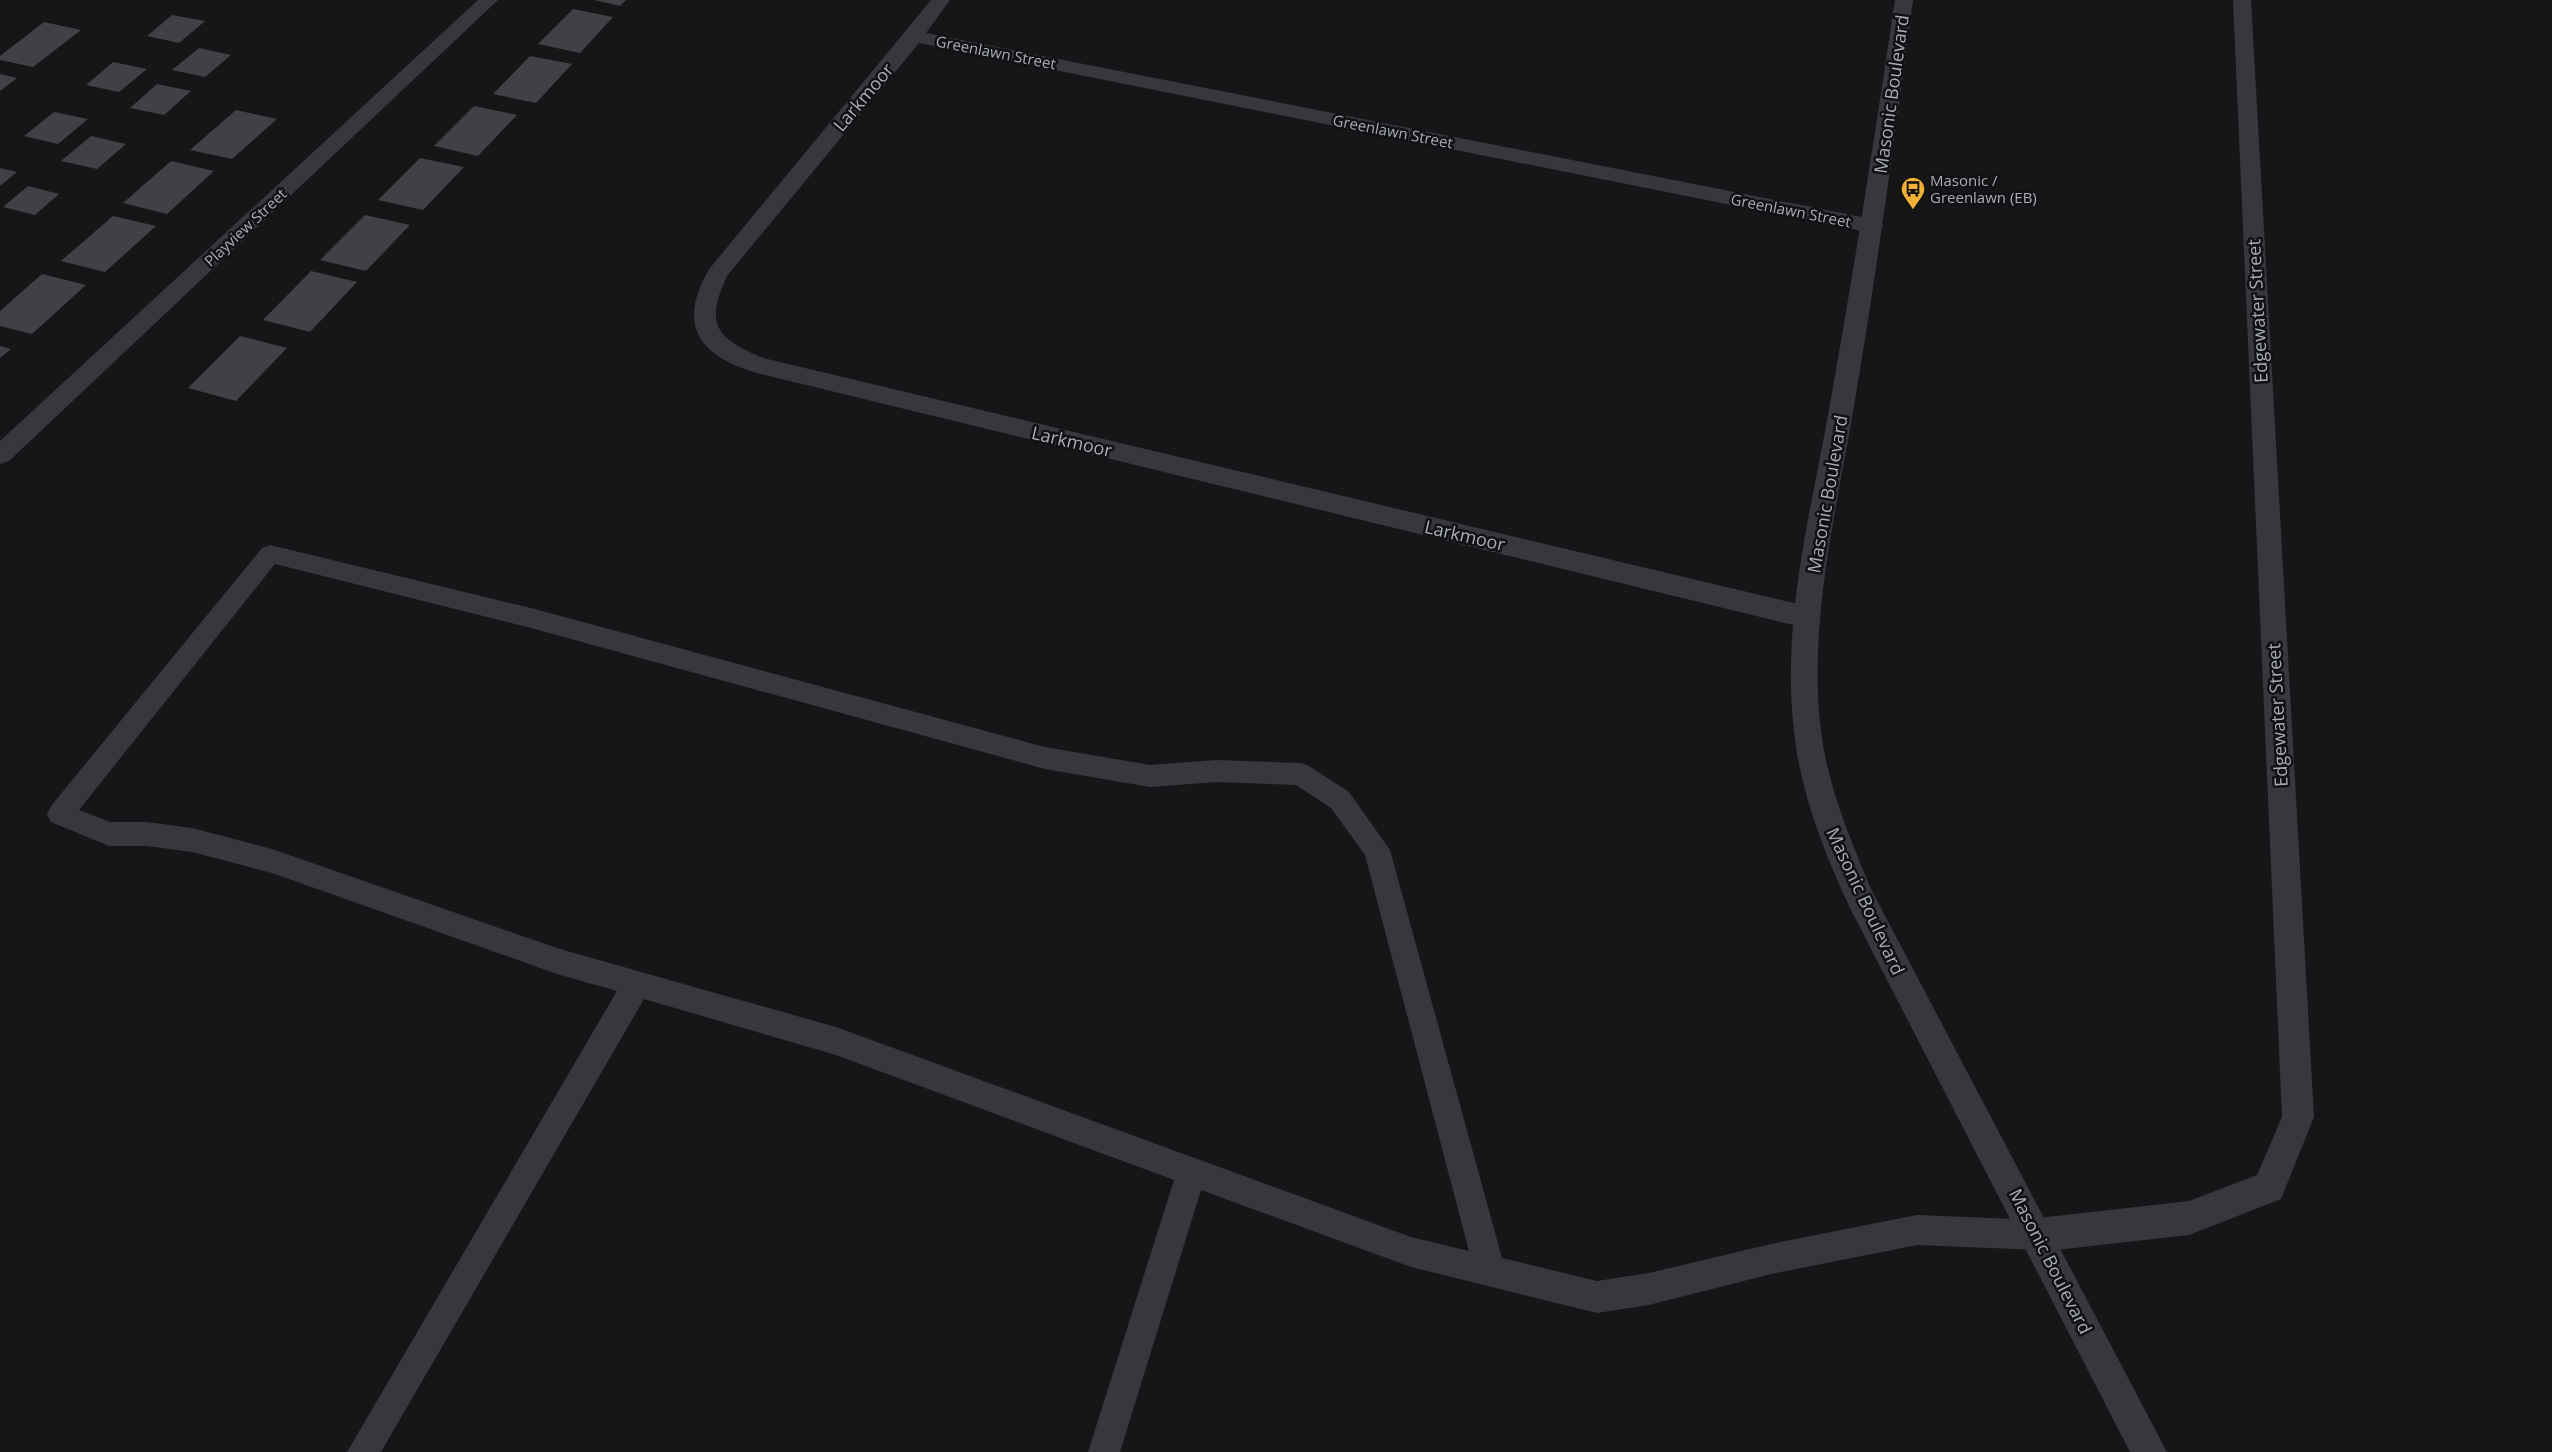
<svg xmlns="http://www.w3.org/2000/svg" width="2552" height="1452" viewBox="0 0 2552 1452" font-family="'Open Sans',sans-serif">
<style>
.building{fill:#404145}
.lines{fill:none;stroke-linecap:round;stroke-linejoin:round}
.service{fill:#37383d;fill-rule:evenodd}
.minor{fill:#37383d;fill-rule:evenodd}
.tertiary{fill:#37383d;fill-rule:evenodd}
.labels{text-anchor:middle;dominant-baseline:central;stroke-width:5;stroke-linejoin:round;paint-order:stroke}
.far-street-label{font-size:15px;fill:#a8adb8;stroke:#111113}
.far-poi-label{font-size:15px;fill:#a8adb8;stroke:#111113;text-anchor:start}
.street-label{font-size:18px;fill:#a8adb8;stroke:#111113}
</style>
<rect width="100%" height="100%" fill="#161618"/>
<!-- building -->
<path class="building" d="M594,0h32l-6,6z
M573,9l40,8 -33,36 -42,-9z
M172,15l33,6 -26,22 -32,-7z
M44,22l37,8 -48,37 -33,-7v-4z
M199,48l32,7 -26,22 -33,-7z
M530,56l42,8 -36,39 -43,-9z
M113,62l34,7 -28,23 -33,-7z
M0,74l17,4 -17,13z
M157,84l34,7 -27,24 -34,-7z
M474,106l43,9 -39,41 -44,-10z
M236,110l41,9 -45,40 -42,-9z
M54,112l34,7 -30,25 -34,-8z
M91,136l35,8 -29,25 -36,-8z
M420,158l44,9 -41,43 -45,-10z
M171,161l43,10 -47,43 -44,-11z
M0,168l17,4 -17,14z
M28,186l31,8 -24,21 -32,-8z
M365,215l45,10 -44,46 -46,-11z
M113,216l43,10 -51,46 -44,-11z
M311,271l46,11 -47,50 -47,-12z
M42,274l44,11 -54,49 -32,-8v-15z
M240,336l47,12 -51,53 -48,-13z
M0,346l11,3 -11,9z"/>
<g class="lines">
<!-- service -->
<path class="service" d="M270,545l261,63 514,139 105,18 66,-5 84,3 9,3 40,26 41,58 112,408 95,23 52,-8 122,-29 146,-29 121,5 11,4 4,11 -4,11 -11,4 -121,-5 -146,29 -122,31 -52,8 -186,-46 -210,-77 -81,262h-32l86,-272 -338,-125 -192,-56 -263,453h-34l270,-461 -57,-16 -288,-102 -80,-21 -45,-6h-38l-58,-24 -4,-8 4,-8 211,-258zM275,564l256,64 514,141 105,18 66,-5 80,3 35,23 34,47 104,396 -58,-14 -575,-210 -276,-78 -288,-100 -80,-21 -45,-6h-37l-31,-12z"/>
<!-- minor -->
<path class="minor" d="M478,0h20l-489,461 -9,3v-23z
M931,0h19l-24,33 946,186 8,2 3,5 -3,5 -8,2 -953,-190 -192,233c-23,50 -10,62 36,82l1043,248 9,4 4,7 -4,7 -9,4 -1049,-255c-59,-17 -81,-49 -47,-105z
M2233,0h18l63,1117 -33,82 -92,36 -151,17 -12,-5 -5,-12 5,-12 12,-5 151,-17 68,-26 25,-58z"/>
<!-- tertiary -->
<path class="tertiary" d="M1895,0h18c-18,135 -36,271 -59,406 -18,107 -46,216 -33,325 7,56 29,108 51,160l295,561h-37l-280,-544c-26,-56 -50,-116 -56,-177 -13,-110 17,-219 36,-327 24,-134 45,-269 65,-404z"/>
</g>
<!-- icons -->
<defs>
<symbol id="bus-pin" viewBox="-11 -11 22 30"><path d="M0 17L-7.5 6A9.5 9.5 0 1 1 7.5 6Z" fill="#f2b134" stroke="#111113"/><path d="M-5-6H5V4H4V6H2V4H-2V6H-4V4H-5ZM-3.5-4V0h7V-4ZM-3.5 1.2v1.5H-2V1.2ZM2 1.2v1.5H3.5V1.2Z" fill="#111"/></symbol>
</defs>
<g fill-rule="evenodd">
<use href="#bus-pin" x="1899" y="175" width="28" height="38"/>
</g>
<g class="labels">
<!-- far-street labels -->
<g class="far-street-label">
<text transform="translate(996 52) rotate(11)">Greenlawn Street</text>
<text transform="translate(1393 131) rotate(11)">Greenlawn Street</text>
<text transform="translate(1791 210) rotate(11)">Greenlawn Street</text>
<text transform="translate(245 227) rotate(-43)">Playview Street</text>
</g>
<!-- far-poi labels -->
<g class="far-poi-label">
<text x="1930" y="180">Masonic /<tspan x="1930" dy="17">Greenlawn (EB)</tspan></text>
</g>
<!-- street labels -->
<g class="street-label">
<text transform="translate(1891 94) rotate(-82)">Masonic Boulevard</text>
<text transform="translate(863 97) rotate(-50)">Larkmoor</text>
<text transform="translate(2257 311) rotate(-93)">Edgewater Street</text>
<text transform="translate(1072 441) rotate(13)">Larkmoor</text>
<text transform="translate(1827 494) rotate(-80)">Masonic Boulevard</text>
<text transform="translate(1465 535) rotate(13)">Larkmoor</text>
<text transform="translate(2277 715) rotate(-93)">Edgewater Street</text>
<text transform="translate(1866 901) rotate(65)">Masonic Boulevard</text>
<text transform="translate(2051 1261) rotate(63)">Masonic Boulevard</text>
</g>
</g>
</svg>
